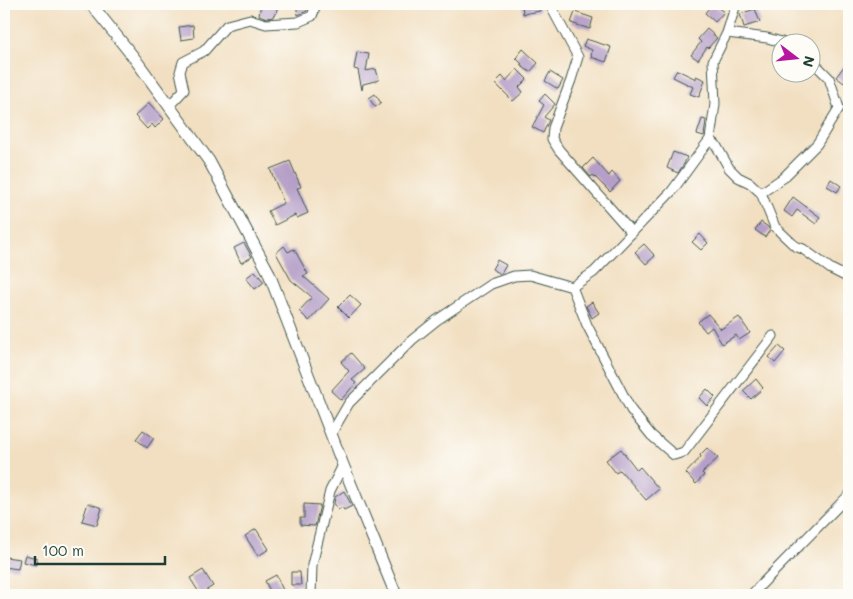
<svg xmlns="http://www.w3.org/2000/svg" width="853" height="599" viewBox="0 0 853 599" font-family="Mali,sans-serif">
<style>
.building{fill:#b59fc8}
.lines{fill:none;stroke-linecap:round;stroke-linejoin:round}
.minor-casing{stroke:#3f5549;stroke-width:11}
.tertiary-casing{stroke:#3f5549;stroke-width:13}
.minor{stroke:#fff;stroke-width:9}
.tertiary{stroke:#fff;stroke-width:11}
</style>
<rect width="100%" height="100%" fill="#fdfcf7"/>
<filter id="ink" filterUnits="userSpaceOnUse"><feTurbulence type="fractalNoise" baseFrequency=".02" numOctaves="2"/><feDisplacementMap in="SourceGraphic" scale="10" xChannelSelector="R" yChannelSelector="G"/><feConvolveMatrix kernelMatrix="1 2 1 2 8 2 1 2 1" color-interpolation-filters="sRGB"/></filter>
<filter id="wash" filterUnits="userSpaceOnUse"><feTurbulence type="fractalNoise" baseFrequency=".0096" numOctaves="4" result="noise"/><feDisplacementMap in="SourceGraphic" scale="20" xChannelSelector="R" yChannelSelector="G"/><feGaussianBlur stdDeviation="1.12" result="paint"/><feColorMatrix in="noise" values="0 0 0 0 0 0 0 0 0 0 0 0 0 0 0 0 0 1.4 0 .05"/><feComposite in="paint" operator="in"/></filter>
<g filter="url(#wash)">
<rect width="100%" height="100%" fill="#f2dfc1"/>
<g id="blocks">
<!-- building -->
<path class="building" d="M261,4h17l-2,10h-2l-1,3 -6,1 -8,-3z
M296,4h10l1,7 -9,4z
M522,4h17l1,7 -17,3z
M712,4l12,8 -9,10 -10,-9z
M755,9l5,13 -16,5 -4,-13z
M575,12l18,6 -3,11 -19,-6z
M193,25l1,13 -13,2 -2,-13z
M707,29l10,9 -9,10 -1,-1 -9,13 -7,-5 10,-13 -3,-3z
M586,39l25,8 -5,15 -15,-5 1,-7 -9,-4z
M523,49l15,14 -8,9 -10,-7 2,-1 -6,-6z
M357,52l12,2 -3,17 10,-2 3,11 -16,4 -1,6 -4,-20 -4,-1z
M845,65l4,4v8l-5,6 -8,-6z
M517,69l10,10 -8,8 4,5 -10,9 -18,-18 7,-7 4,5z
M677,70l19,9v-3l9,4 -6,17 -9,-3 3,-7 -20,-10z
M550,72l13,8 -5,9 -13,-8z
M375,94l6,9 -6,4 -6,-9z
M545,94l10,10 -11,13 5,3 -6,13 -11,-6 12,-22 -5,-4z
M149,103l15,16 -9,9 -3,-4 -5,5 -12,-13z
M702,119l4,1 -2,16 -7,-2z
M673,152l14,5 -3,7 -6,9 -11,-5z
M593,158l16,18 3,-4 8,9 -10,11 -17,-17 -2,2 -8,-9z
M290,161l11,26 -4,1 11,25 -11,5 -2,-3 -20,10 -7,-14 16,-8 -14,-34z
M831,179l10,7 -4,6 -10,-6z
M793,197l27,20 -4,7 -19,-14 -5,7 -8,-6z
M761,222l7,5 2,3 -5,7 -10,-7z
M700,234l8,9 -7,7 -9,-8z
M244,243l8,14 -11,6 -7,-15z
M644,244l11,12 -9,8 -11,-12z
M284,246l4,6 6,-3 14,25 -5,2 26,23 -20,22 -10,-10 13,-14 -21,-17 -15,-27z
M497,260l9,5 -5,9 -9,-5z
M255,271l9,11 -9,7 -9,-11z
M350,295l11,10 -12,13 -11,-11z
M592,302l7,11 -7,5 -6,-12z
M708,314l13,15 18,-12 11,16 -11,7 -3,-5 -14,9 -10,-17 -6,5 -8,-10z
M779,346l6,5 -10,12 -6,-6z
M351,353l14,16 -13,11 4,3 -15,17 -10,-9 18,-20 -8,-9z
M756,379l7,9 -12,11 -8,-8z
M707,389l8,8 -8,9 -8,-8z
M143,430l11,8 -7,10 -11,-9z
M707,448l11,10 -16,15 2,2 -8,9 -10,-11 15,-16 -1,-2z
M621,449l16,21 3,-3 19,22 -13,11 -26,-30 -4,3 -10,-13z
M344,491l8,15 -8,4 -2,-3 -4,3 -4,-7 1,-6z
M88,503l14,5 -5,17 -15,-4z
M304,504l16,1 -5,21 -15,-1v-7h4z
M256,529l13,20 -11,7 -13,-20z
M25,555l12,3 -1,7 -13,-3z
M5,557l15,2 -2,10 -14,-2z
M203,570l10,16 -13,8 -10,-16z
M291,572h9l1,13h-10z
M276,575l7,15 -11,5 -7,-14z"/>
</g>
</g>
<g filter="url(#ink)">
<use href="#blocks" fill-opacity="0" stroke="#3f5549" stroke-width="1"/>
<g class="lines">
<defs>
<path id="minor" d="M550,5l28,52 -7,23 -18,48 -1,11 7,11 73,83
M727,33l40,5 15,4
M169,106l15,-16 -4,-18 3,-10 21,-11 23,-26 23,-6 16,5 32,-2 14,-6 3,-8 -1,-4
M710,139l6,6 13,23 9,9 12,6 11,10 14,34 20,19 8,3 28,20 18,9
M761,193l22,-15 34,-34 22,-36 -10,-30 -19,-19
M572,287l15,38 44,85 20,25 23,20 10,-3 89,-116
M572,287l22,-15 78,-81 38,-52 5,-35 -2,-43 14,-28 9,-29
M331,434l18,-31 63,-63 25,-20 54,-36 23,-8 16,-1 42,12
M311,595l1,-30 18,-74 13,-26
M751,595l98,-100"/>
<path id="tertiary" d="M91,4l44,55 74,102 59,110 75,194 53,130"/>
</defs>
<!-- minor casing -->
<use href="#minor" class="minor-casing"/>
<!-- tertiary casing -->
<use href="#tertiary" class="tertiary-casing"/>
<!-- minor -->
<use href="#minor" class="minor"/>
<!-- tertiary -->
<use href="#tertiary" class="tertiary"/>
</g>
</g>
<!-- margin -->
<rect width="853" height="599" fill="none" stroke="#fdfcf7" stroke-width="20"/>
<!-- north arrow -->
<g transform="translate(796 58) rotate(106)"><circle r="24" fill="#fdfcf7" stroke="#a4b0a9"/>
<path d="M0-4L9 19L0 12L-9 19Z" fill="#b5179e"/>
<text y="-8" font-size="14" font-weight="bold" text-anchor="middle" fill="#1f3d34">N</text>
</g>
<!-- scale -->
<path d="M35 556v8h130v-8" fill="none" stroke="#1f3d34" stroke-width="2.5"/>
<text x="42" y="556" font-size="15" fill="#1f3d34" stroke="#fdfcf7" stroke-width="4" paint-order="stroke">100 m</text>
</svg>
